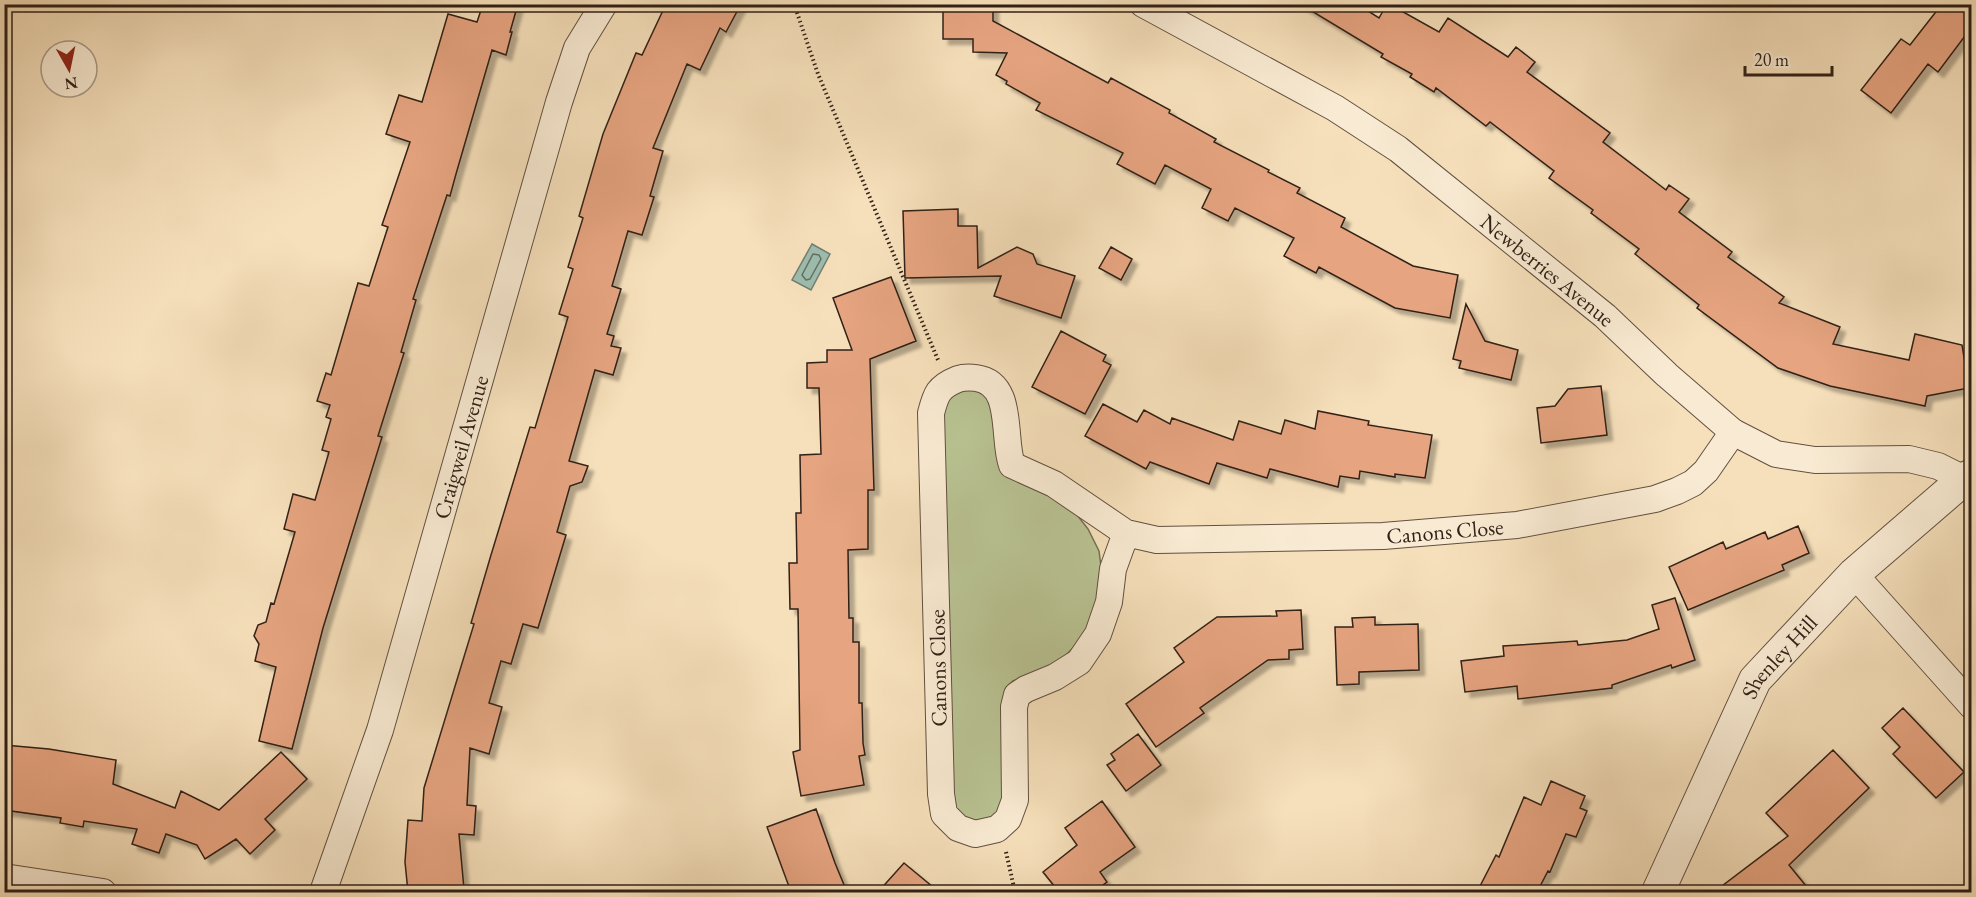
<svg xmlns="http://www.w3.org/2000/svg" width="1976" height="897" viewBox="0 0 1976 897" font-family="'EB Garamond',serif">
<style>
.green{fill:#b9c393;stroke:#747255;stroke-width:1.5}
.water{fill:#9dbdae;stroke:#717e72;stroke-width:1.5}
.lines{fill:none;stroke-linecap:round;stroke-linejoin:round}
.shore{stroke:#666e62;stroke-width:1.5}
.building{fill:#e6a480;stroke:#302017;stroke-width:1.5;filter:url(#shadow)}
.minor-casing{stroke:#625040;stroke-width:28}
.tertiary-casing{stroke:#625040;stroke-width:34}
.path{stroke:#302017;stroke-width:4;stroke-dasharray:1.5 3;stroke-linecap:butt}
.minor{stroke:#f9ebd3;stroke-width:26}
.tertiary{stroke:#f9ebd3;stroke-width:32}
.labels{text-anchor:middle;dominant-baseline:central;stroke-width:6;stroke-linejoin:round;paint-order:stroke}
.street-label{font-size:22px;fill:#302017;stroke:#f9ebd3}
</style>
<defs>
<filter id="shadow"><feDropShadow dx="5.5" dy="5.5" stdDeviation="1.5" flood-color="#0004"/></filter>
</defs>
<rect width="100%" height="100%" fill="#f6e0bb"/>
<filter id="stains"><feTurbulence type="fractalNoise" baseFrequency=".00333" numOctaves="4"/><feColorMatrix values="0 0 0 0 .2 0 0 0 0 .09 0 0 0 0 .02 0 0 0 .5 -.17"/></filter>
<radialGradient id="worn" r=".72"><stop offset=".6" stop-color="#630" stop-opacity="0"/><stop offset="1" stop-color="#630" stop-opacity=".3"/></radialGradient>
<!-- green -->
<path class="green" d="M969,387l20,10 37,85 44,24 18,23 11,22 4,31 -4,24 -20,36 -14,14 -20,13 -32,12 -6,6 -2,12 -1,103 -14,19 -21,2 -16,-14 -10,-405 5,-10z"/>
<!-- water -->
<path class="water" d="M812,244l18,10 -19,36 -19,-10z"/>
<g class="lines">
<!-- shore -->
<path class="shore" d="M813,254l6,1 2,4 -11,20 -4,1 -4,-5z"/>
</g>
<!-- building -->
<path class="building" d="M483,4h35l-8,28h2l-6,23 -14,-5 -36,124 -6,22 -3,-1 -34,104 3,1 -15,52 3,1 -26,83 4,1 -59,191 -31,121 -33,-8 17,-74 -21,-6 4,-17 -5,-8 4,-11 8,-3 5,-19 3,1 21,-72 -11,-3 9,-35 22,6 14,-48 -7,-2 9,-31 -5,-2 4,-12 -13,-4 9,-28 5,2 27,-92 11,3 19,-59 -6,-2 28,-83 -24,-8 13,-39 23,7 26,-88 29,8z
M666,4h75l-15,28 -6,-4 -20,42 -13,-6 -34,84 10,3 -13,45 4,1 -12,38 -14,-4 -16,55 9,3 -14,45 7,2 -3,10 10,2 -8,27 -18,-5 -26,91 19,5 -6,16 -12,4 -13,46 9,3 -28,93 -15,-4 -12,40 -10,-3 -12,42 13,4 -13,47 -19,-6 -3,57 9,1 -2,29 -15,-1 5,55 -15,3h-41l-3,-30 3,-42 14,1 2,-33 50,-164 -3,-1 20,-68 39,-128 5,1 33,-111 -9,-3 14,-45 -5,-2 15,-49 -4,-2 24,-82 33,-81 6,2z
M943,4h50v17l115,62 3,-5 59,32 -1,3 47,26 -2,3 55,28 -1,2 32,16 -3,5 48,25 -4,9 72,39 45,9 -8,43 -55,-10 -76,-41 -3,6 -32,-17 10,-18 -59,-30 -7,13 -26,-13 9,-19 -46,-24 -10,19 -38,-20 6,-11 -87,-43 4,-7 -34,-19 1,-3 -11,-6 11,-22 -34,-1v-13h-30z
M1300,4h57l22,14 8,-14h2l50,28 9,-14 60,39 8,-10 19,15 -8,10 83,61 -7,9 63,48 3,-5 20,14 -10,13 53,40 -4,5 56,40 -5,6 61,24 -7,17 76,16 6,-26 47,11 7,43 -42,8 -2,10 -95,-20 -52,-18 -81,-60 2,-3 -64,-51 4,-5 -48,-36 2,-3 -44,-32 5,-7 -64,-49 -4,4 -50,-38 -2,4 -24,-15 2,-3 -31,-17 2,-3z
M1942,4h12l17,14v10l-33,44 -10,-8 -37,49 -30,-23 40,-51 9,6z
M958,209v17h19l1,42 39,-21 16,7 4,10 38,12 -14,42 -67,-22 7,-20 -96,2 -2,-67z
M1111,247l21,12 -11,21 -22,-12z
M891,277l25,64 -46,18 4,131h-6v59l-20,1 1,68h4v24h6v61h3l1,40 2,12 -6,1 5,29 -63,11 -8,-44 7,-2 -2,-141h-8l-1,-46h8l-1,-50h5l-1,-58 21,-1 -2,-66h-12v-25l20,-1v-12h25l-19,-52z
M1466,304l19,37 33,9 -7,30 -52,-12 2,-7 -8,-2z
M1061,331l45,24 -3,6 8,4 -26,49 -53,-27z
M1601,386l6,49 -66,8 -4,-35 18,-2 13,-17z
M1103,404l34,18 7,-12 26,14 2,-6 61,22 6,-19 42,13 4,-14 30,9 3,-18 51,10 -1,4 64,10 -7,43 -30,-4v3l-35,-6 -1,8 -19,-3 -2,11 -68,-18 -3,9 -50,-15 -8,21 -59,-22 -4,7 -61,-33z
M1798,526l11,27 -27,12 2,5 -96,40 -19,-43 54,-25 3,7 39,-17 3,7z
M1675,598l20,62 -23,8 -1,-3 -59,20v3l-94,11 -1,-13 -52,6 -4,-31 43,-5 -1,-10 74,-5 1,4 49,-5 32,-11 -7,-24z
M1301,610l2,39 -14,1v9l-21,1 -68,48 4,5 -48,34 -30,-43 58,-42 -10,-14 43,-31 60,-1 -1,-5z
M1375,617v8l43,-1 1,46 -60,2v12l-22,1 -2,-58h18l-1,-9z
M1903,708l61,64 -28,26 -43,-44 7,-7 -18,-19z
M1138,734l23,31 -35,26 -19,-26 8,-5 -4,-6z
M4,745l45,4 67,11 -3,24 62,24 6,-17 38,19 62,-58 26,27 -42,40 10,11 -25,24 -14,-15 -31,20 -8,-14 -31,-11 -7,19 -27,-9 5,-15 -53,-8 -1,6 -23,-4 1,-5 -57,-8z
M1833,750l36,38 -80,77 22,27h-97l74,-56 -22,-23z
M1551,781l34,15 -5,12 7,3 -11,26 -10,-3 -16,38 -2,-1 -11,21h-60l19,-37 3,2 25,-60 17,8z
M1102,801l33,46 -35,25 7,10 -14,10h-34l-16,-20 34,-27 -12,-17z
M816,809l19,54 12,29h-56l-24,-65z
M904,863l35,29h-61z"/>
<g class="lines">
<defs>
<g id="minor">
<path id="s1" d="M1143,4l192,104 63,41 207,167 62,59 66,57 43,22 39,6 94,-1 29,7 26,13"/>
<path id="s2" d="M1126,533l-13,36 -4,33 -11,32 -19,28 -24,15 -29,12 -9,6 -3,12 1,93 -7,19 -11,10 -22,5 -17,-6 -14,-14 -3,-20 -10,-381c5,-19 7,-26 27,-34 6,-2 11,-2 18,-1 39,5 26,61 36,87l42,19 72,49 31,7 226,-4 134,-11 138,-26 22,-8 16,-8 13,-12 27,-39"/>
<path d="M1854,574l118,132"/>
<path d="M4,877l99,15"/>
<path id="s3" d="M323,892l57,-162 179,-628 18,-54 27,-44"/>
</g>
<g id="tertiary">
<path id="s4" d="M1658,892l97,-212 99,-106 110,-95 8,-4"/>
</g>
</defs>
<!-- minor casing -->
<use href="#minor" class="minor-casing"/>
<!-- tertiary casing -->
<use href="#tertiary" class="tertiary-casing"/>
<!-- path -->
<path class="path" d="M794,4l24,70 120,286
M1006,852l9,40"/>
<!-- minor -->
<use href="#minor" class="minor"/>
<!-- tertiary -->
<use href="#tertiary" class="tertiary"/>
</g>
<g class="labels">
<!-- street labels -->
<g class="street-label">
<text stroke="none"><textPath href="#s1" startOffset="486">Newberries Avenue</textPath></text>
<text stroke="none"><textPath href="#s3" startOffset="466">Craigweil Avenue</textPath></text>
<text stroke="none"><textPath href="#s2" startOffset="1431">Canons Close</textPath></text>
<text stroke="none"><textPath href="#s4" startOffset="266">Shenley Hill</textPath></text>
<text transform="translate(938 668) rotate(-91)">Canons Close</text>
</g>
</g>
<!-- margin -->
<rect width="1976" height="897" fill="none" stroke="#f6e0bb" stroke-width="24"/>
<rect x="6" y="6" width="1964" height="885" fill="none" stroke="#302017" stroke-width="3"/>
<rect x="12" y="12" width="1952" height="873" fill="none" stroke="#302017" stroke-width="1.5"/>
<!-- north arrow -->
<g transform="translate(69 69) rotate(171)"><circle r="28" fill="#f9ebd3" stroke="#a99a88" stroke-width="1.5"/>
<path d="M0-4.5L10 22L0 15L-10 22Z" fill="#8f2418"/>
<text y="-9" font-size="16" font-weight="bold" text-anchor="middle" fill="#302017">N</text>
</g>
<!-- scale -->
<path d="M1745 66v9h87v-9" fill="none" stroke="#302017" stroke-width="3"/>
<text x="1754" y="66" font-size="18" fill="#302017" stroke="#f9ebd3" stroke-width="4.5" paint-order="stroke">20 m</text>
<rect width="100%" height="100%" filter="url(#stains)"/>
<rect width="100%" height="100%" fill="url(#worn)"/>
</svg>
